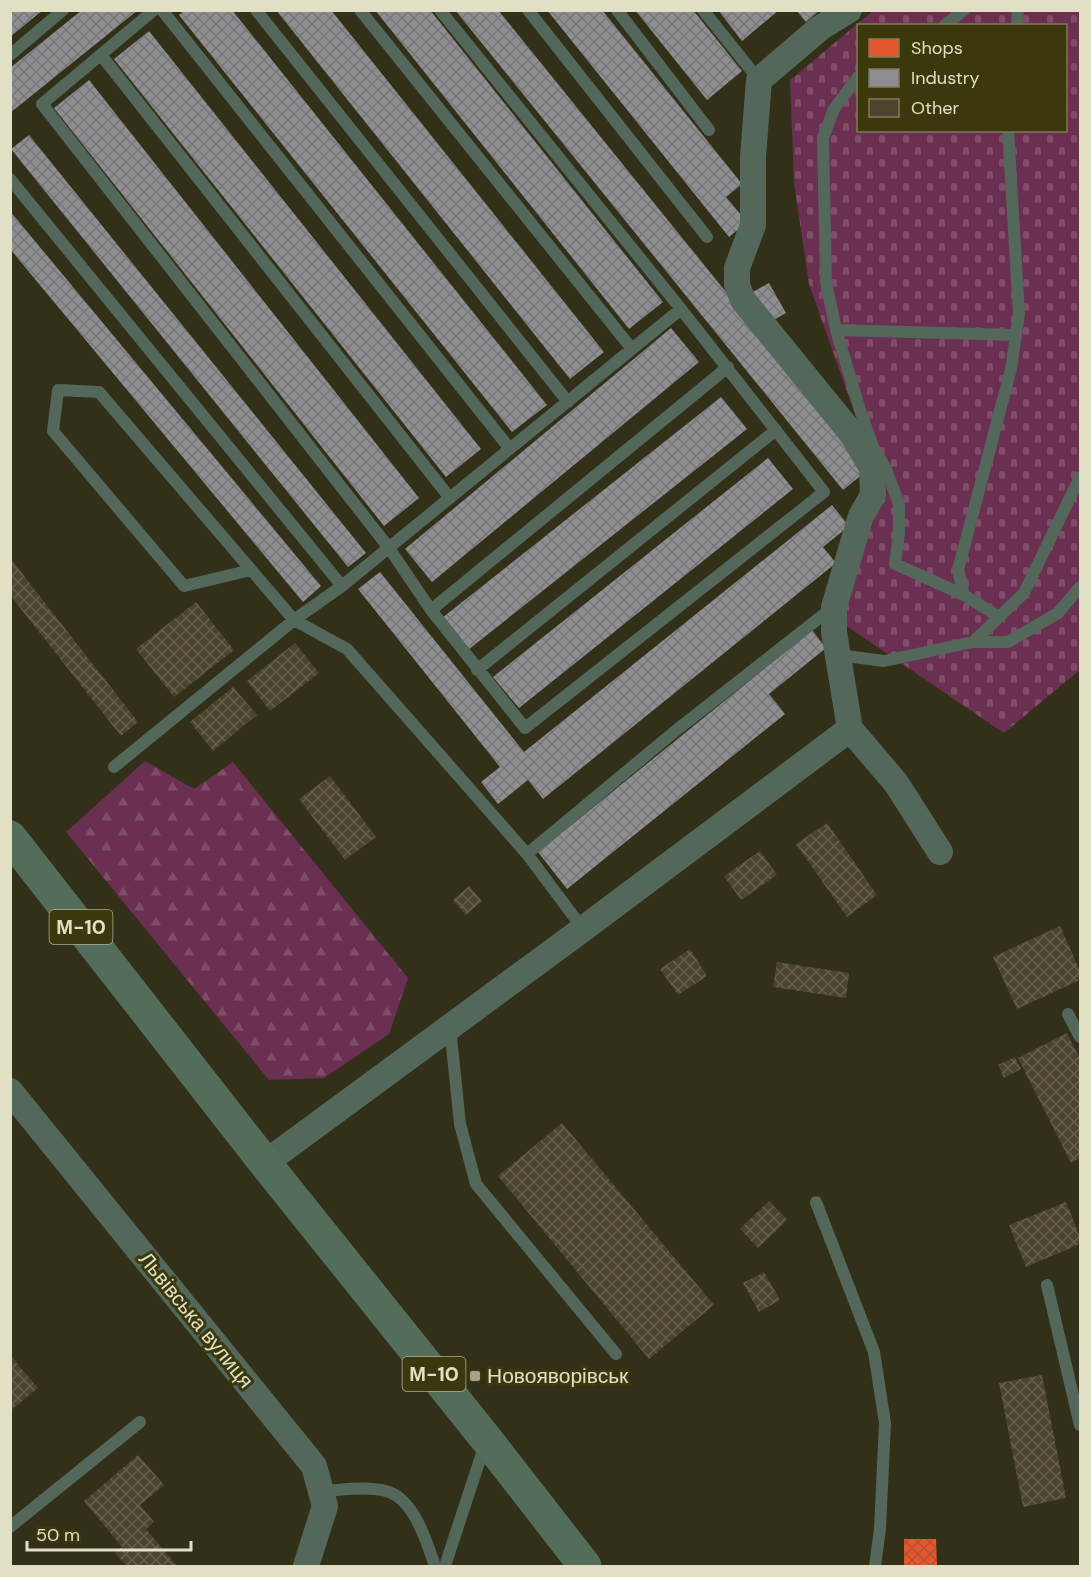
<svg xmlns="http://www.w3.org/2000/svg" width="1091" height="1577" viewBox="0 0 1091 1577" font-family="'DM Sans',sans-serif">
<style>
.forest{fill:url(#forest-firs)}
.cemetery{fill:url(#cemetery-stones);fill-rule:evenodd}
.shops{fill:url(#shops-cross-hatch)}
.industry{fill:url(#industry-cross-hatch)}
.building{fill:url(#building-cross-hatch)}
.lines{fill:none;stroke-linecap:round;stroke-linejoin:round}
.service{stroke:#53675b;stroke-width:12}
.minor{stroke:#53675b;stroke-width:26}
.trunk{stroke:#546c5a;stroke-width:33}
.poi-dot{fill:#a4a288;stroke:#3c380e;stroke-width:2}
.labels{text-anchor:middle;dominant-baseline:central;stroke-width:6;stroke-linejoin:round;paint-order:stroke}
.shield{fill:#3c380e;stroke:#b0ae8d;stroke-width:1.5}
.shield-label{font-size:20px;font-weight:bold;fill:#e2e0c4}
.street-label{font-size:21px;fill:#e2e0c4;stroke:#3c380e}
.poi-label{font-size:21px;fill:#e2e0c4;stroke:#3c380e;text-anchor:start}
</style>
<defs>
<pattern id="forest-firs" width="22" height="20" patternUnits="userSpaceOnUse" patternTransform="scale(1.5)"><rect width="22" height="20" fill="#6a2f51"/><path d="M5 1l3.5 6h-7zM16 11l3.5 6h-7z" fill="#7f4d68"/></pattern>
<pattern id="cemetery-stones" width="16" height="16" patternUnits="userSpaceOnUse" patternTransform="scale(1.5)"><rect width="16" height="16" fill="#6a2f51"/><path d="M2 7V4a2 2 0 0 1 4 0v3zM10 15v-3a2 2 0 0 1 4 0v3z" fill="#7f4d68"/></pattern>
<pattern id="shops-cross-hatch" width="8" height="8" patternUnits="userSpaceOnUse" patternTransform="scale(1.5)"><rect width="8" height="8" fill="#e4572e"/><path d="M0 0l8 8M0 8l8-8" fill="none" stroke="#b45132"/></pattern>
<pattern id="industry-cross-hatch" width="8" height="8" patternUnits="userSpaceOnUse" patternTransform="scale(1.5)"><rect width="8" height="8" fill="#8d8d92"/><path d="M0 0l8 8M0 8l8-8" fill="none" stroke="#777778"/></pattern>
<pattern id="building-cross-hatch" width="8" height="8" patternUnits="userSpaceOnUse" patternTransform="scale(1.5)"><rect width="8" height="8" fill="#4b4530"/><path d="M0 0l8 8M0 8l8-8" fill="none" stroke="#65604c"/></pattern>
</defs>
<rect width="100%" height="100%" fill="#323018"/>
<!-- forest -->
<path class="forest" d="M145,761l49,28 39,-27 175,216 -19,56 -65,44 -55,2 -203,-248z"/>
<!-- cemetery -->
<path class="cemetery" d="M873,11h207v659l-76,63 -165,-112 37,-107 -19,-94 -48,-136 -15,-101 -4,-103zM858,26h208v104h-208z"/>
<!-- shops -->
<path class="shops" d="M904,1539h32l1,27h-33z"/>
<!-- industry -->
<path class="industry" d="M10,10h33l-33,27z
M82,10h56l-128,103v-45z
M185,10h47l315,395 -35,27 -333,-417z
M276,10h55l273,342 -34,27z
M375,10h55l233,292 -34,27z
M455,10h43l371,459 -26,21z
M547,10h55l140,174 -16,13 21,25 -18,15z
M635,10h58l49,61 -35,29z
M718,10h61l-37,31z
M796,10h24l-14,12z
M149,31l332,418 -35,28 -332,-418z
M89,80l330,418 -35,28 -330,-418z
M29,135l337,418 -18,14 -337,-418z
M10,211l311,375 -18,16 -293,-353z
M769,283l17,30 -16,9 -19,-29z
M671,328l28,34 -267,220 -27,-33z
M721,397l26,32 -279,221 -26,-32z
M768,458l25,31 -274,219 -26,-31z
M832,505l17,21 -26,21 13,16 -293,236 -15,-19 -30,24 -17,-22 19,-15 -142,-178 22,-17 144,180z
M812,630l14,18 -57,46 16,20 -218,175 -29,-37z"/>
<!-- building -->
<path class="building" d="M10,558l128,164 -17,14 -111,-141z
M196,602l38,48 -60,47 -38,-48z
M295,643l24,30 -49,38 -23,-30z
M233,687l24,28 -44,36 -23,-29z
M330,776l46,61 -31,23 -46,-61z
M827,823l50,72 -30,22 -51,-73z
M760,851l17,24 -36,25 -17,-24z
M469,886l13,15 -16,14 -13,-15z
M1060,926l20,45v9l-63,29 -24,-52z
M690,949l17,27 -29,19 -18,-26z
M777,962l72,11 -3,25 -73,-11z
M1067,1033l13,26v99l-9,5 -53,-105z
M1015,1057l6,12 -17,9 -6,-13z
M562,1123l152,182 -65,54 -151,-183z
M769,1201l18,19 -29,28 -18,-19z
M1066,1202l14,35v7l-54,23 -17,-42z
M764,1272l16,28 -21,12 -16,-29z
M10,1355l28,33 -28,23z
M1042,1375l24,123 -43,9 -24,-124z
M138,1455l26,30 -24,20 14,17 -8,7 31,37h-50l-12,-13 7,-6 -38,-46z"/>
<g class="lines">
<!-- service -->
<path class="service" d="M154,10l-112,94 347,444 42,62 94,118 299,-236 -143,-183 -241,-299
M162,10l348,439
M256,10l312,392
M360,10l272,339
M528,10l179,227
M617,10l92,120
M703,10l56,70
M944,26l20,-16
M1017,26l1,-16
M10,55l53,-45
M101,55l349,443
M858,77l-24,32 -11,29 3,144 10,48 24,80 13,37 13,22 13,35v29l-4,31 69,31
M10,179l332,407
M836,330l180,5
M251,570l-67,16 -131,-155 5,-41 41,2 195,228 53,29 180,205 56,75
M431,610l297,-243
M999,617l-35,-22 -6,-25 53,-201 8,-55 -11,-184
M973,642h35l50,-29 22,-26
M838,655l46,6 89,-19 51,-49 56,-116
M477,670l299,-240
M114,767l180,-147 48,-34 339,-277
M527,854l147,-122 158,-124
M1068,1014l12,23
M450,1027l10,97 16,60 140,170
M816,1202l58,150 11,71 -5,106 -5,37
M1047,1285l33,140
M321,1491c21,-1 45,-5 65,0 28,7 41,52 49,75
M10,1527l130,-105
M445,1566l40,-122"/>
<!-- minor -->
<path class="minor" d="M850,729l46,54 44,69
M10,1091l304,375 11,40 -19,60
M265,1163l318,-234 267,-200 -16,-97v-25l27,-91 12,-21 -1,-27 -20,-34 -109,-134 -6,-15v-17l16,-43v-68l6,-77 61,-52 29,-18"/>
<!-- trunk -->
<path class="trunk" d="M10,837l255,326 222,277 98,126"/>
</g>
<!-- markers -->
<rect class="poi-dot" x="469" y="1370" width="12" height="12" rx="3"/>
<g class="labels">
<!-- shield labels -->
<g class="shield">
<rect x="49.5" y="910" width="63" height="34" rx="4.5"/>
<rect x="402.5" y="1357" width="63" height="34" rx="4.5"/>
</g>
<g class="shield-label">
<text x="81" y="927">М-10</text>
<text x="434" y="1374">М-10</text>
</g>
<!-- street labels -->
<g class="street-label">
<text transform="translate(196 1320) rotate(51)">Львівська вулиця</text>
</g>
<!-- poi labels -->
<g class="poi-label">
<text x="487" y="1376">Новояворівськ</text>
</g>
</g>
<!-- border -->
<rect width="1091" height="1577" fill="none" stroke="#e2e0c4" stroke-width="24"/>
<!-- legend -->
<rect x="857" y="24" width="210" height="108" fill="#3c380e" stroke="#7e7b57" stroke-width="1.5"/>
<rect x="869" y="39" width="30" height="18" fill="#e4572e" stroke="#7e7b57" stroke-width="1.5"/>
<text x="911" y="54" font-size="18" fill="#e2e0c4">Shops</text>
<rect x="869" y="69" width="30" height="18" fill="#8d8d92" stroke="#7e7b57" stroke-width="1.5"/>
<text x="911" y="84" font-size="18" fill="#e2e0c4">Industry</text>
<rect x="869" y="99" width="30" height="18" fill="#4b4530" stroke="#7e7b57" stroke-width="1.5"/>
<text x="911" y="114" font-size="18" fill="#e2e0c4">Other</text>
<!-- scale -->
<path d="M27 1541v9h164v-9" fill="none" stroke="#e2e0c4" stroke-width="3"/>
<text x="36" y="1541" font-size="18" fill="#e2e0c4" stroke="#3c380e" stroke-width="4.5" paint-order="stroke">50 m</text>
</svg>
